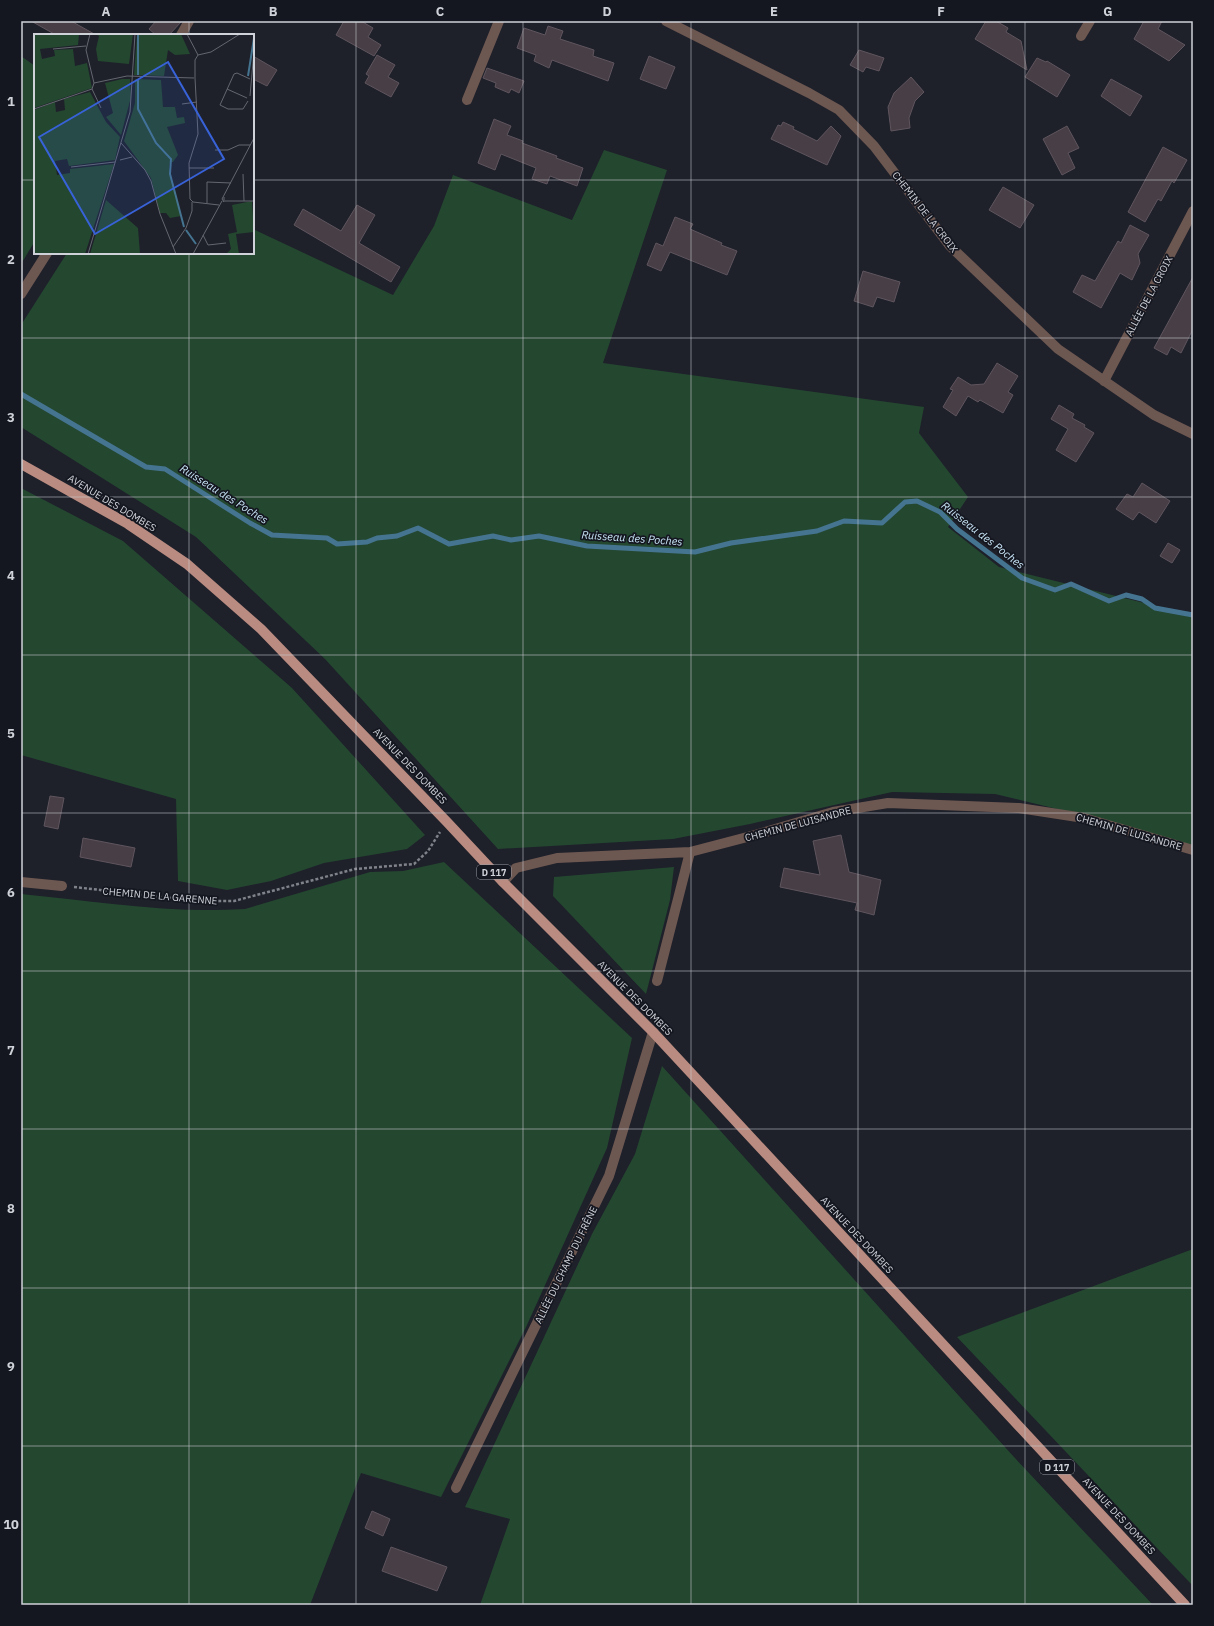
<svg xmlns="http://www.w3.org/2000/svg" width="1214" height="1626" viewBox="0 0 1214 1626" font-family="'IBM Plex Sans',sans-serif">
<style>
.green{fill:#244730}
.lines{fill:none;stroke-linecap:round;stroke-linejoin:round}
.stream{stroke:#457490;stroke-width:5}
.building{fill:#473e46;stroke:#5f555e}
.path{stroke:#80828a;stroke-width:2.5;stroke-dasharray:3 2;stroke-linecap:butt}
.street{stroke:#6d5751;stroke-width:10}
.primary{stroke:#ba8c81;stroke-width:10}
.grid{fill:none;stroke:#d0d2d9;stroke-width:1;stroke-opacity:0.55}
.labels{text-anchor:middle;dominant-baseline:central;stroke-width:3.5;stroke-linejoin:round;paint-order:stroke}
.shield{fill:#151720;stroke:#989aa2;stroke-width:1}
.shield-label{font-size:9px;font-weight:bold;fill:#d0d2d9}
.street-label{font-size:10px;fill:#d0d2d9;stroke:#151720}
.water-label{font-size:11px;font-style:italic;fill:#c9e6f8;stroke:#151720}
.inset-river{fill:none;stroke:#457490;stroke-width:2}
.inset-road{fill:none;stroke:#656770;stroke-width:1}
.view{fill:#3862d8;fill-opacity:0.15;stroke:#3862d8;stroke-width:2}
.inset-edge{fill:none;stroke:#d0d2d9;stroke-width:2}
.neatline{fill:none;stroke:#d0d2d9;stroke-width:1.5}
.grid-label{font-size:13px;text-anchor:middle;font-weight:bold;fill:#d0d2d9}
</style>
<rect width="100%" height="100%" fill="#1e202a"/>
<!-- green -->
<path class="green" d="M21,56l14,10v175l-14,23z
M604,150l63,20 -64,193 321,44 -5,26 49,64 -20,30 51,40 194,48v233l-111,-33 -87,-21 -103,-2 -142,32 -77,15 -175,10 -173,-190 -129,-122 -175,-110v-102l46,-72h186v-24l140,66 41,-69 19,-51 119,45z
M21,488l102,53 169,147 133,147 -18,14 -83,14 -53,18 -44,9 -49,-9 -2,-82 -155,-44z
M444,862l188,176 -25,110 -80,177 -86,172 -80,-24 -51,132h-289v-711c74,7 149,20 224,15l125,-37 33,-1z
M674,867l-4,33 -24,94 -93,-98 1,-19z
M662,1066l352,391 139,148h-673l30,-86 -45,-12 127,-273 43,-80z
M1193,1249v337l-236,-249z"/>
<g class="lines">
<!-- stream -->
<path class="stream" d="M21,394l125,73 19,2 85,54 22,12 55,3 10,6 30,-2 10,-4 20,-2 21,-8 31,16 44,-8 18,4 28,-4 48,10 108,6 36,-9 86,-12 27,-10 38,2 23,-21 12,-1 23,11 17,17 65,49 33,12 16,-6 38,17 17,-6 16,4 13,9 38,7"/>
</g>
<!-- building -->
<path class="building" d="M31,21h40l25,14h-40z
M156,21h26l-13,14h-13l-7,-6z
M344,21h17l12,7 -5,9 13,8 -7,11 -38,-21z
M986,21h10l12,7 -2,4 15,9 6,29 -52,-31z
M1144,21h18l-4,8 27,16 -16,16 -35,-22z
M548,26l15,5 -3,8 34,11 -1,6 21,7 -6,18 -56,-21 -3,8 -15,-7 2,-6 -19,-7 7,-20 21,7z
M859,50l25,8 -5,13 -13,-4 -3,5 -13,-7z
M377,55l18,10 -7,12 11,6 -8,14 -26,-14 4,-7 -3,-2z
M253,56l24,14 -10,16 -14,-7z
M649,56l26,11 -9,22 -26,-10z
M1037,58l9,4 1,-1 23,14 -13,22 -32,-20z
M487,68l37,13 -5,12 -8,-4 -2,4 -14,-6 1,-4 -13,-5z
M911,77l13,15 -9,9 -6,17 1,10 -19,3 -3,-24 6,-14z
M1111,79l31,17 -12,20 -29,-20z
M494,119l17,7 -4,9 16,6 -1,2 35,13 -1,2 27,10 -6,18 -27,-10 -3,8 -15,-5 4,-11 -35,-14 -6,16 -17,-7z
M783,122l11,5 -1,2 24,12 14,-15 10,10 -14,29 -56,-26 7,-14 3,1z
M1067,126l12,22 -11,5 7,15 -13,7 -19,-36z
M1163,147l24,13 -13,23 -2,-2 -11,20 -3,-2 -13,23 -17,-10z
M1003,187l31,18 -14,23 -31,-18z
M357,205l18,10 -16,28 41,24 -9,15 -97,-57 9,-16 38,22z
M675,217l18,7 -3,5 32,14 -1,2 16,6 -10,24 -57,-23 -9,19 -14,-6 9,-22 7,3z
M1130,225l19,10 -11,19 2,9 -8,17 -12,-7 -19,35 -28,-16 9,-17 13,6 23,-40 3,2z
M863,271l37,11 -6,20 -17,-5 -4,10 -19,-6z
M1193,277v52l-12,24 -10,-6 -4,8 -13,-7z
M997,363l21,13 -10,16 5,3 -10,18 -23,-13 -2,2 -10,-6 -12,20 -13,-9 10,-17 -3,-1 8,-12 13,8 13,-1z
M1059,405l15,9 -2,4 13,7 -1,2 10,6 -18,29 -20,-12 12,-21 -17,-10z
M1142,483l28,18 -14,22 -17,-11 -6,8 -17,-11 11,-15 6,3z
M1168,543l12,7 -8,13 -12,-7z
M50,796l14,2 -6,31 -14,-3z
M841,835l8,37 32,8 -7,35 -19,-5 2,-7 -77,-16 4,-19 36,7 -7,-34z
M83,838l52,10 -4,19 -51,-10z
M372,1511l18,8 -7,17 -18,-8z
M391,1547l56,20 -10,24 -55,-20z"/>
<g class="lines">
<!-- path -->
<path class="path" d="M74,887l124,14h36l121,-32 59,-5 14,-13 12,-19"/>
<!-- street -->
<path class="street" d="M666,21l143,72 30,17 35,36 76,100 108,103 96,66 39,19
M181,35l8,-14
M1081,36l9,-15
M467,100l32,-79
M21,294l26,-41
M1104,381l89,-170
M21,882l41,4
M503,882l13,-14 41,-10 133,-6 65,-17 78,-23 55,-9 131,5 65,10 109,32
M657,981l33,-129
M456,1488l153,-312 44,-144"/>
<!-- primary -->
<path class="primary" d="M21,464l107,60 59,40 74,65 186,193 56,60 150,150 532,573"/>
</g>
<!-- grid -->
<path class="grid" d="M189,21v14M356,21v1584M523,21v1584M691,21v1584M858,21v1584M1025,21v1584M21,180h14M253,180h940M189,253v1352M21,338h1172M21,497h1172M21,655h1172M21,813h1172M21,971h1172M21,1129h1172M21,1288h1172M21,1446h1172"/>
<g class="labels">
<!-- shield labels -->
<g class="shield">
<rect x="477" y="865" width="34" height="14" rx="3"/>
<rect x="1040" y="1460" width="34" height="14" rx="3"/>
</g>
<g class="shield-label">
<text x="494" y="872">D 117</text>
<text x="1057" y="1467">D 117</text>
</g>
<!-- street labels -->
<g class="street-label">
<text transform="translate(925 212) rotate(52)">CHEMIN DE LA CROIX</text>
<text transform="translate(1149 296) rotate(-62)">ALLÉE DE LA CROIX</text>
<text transform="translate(112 503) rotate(31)">AVENUE DES DOMBES</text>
<text transform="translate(410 766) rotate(46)">AVENUE DES DOMBES</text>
<text transform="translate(798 824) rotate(-15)">CHEMIN DE LUISANDRE</text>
<text transform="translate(1129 832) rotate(16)">CHEMIN DE LUISANDRE</text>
<text transform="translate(160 896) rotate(5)">CHEMIN DE LA GARENNE</text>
<text transform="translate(635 998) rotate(45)">AVENUE DES DOMBES</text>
<text transform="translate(857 1235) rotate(47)">AVENUE DES DOMBES</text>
<text transform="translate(566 1265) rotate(-64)">ALLÉE DU CHAMP DU FRÊNE</text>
<text transform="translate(1119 1516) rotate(47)">AVENUE DES DOMBES</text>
</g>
<!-- water labels -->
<g class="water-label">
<text transform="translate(224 494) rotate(32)">Ruisseau des Poches</text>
<text transform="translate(983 535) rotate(38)">Ruisseau des Poches</text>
<text transform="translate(632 538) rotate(4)">Ruisseau des Poches</text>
</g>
</g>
<!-- overview -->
<g transform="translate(34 34)">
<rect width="220" height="220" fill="#1e202a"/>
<path d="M0,0h55l-10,1 -1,10 -38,4 2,10 13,-3 -1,-6 19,-1 2,17 12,-3 5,25 -58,20zM61,0h38l-4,30 -31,-3 -2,-12 3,-13zM103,0h44l9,20 -15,1 -7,-5 -4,26 -30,-1zM88,45h8l1,18 -10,38 -15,-18 7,-4 -8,-30zM101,45l26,1 2,27h12l2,11 7,-1 1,6 -18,4 11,28 -5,7h-3l-1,6 12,48 -11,2 -4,-5h-6l-9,-35 -27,-37 11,-38zM56,58l16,30 14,15 -5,23 -46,6 -2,-7 -12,2 2,14 13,-2v-4l44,-5 -29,90h-51v-144l21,-8 1,10 9,-2 -1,-11zM72,166l32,28 2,26h-50zM218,167l2,31 -18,2 3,20h-13l5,-5 -3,-15 9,-2 -5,-27z" fill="#244730"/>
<path class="inset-river" d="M104,41v-41M214,42l6,-38M104,45v30l18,34 15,16 -1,15 14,53M152,196l10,14"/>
<path class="inset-road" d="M56,0l-4,16 8,33M153,0l11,21 -3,5v18l3,56 -9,29 1,36 3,3 26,3M19,15l33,-3M164,21l13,-3 29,-18M60,49l33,-7 67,2M60,49l-2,6 9,19M193,55l20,9M216,62l4,-45M214,67l-5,8h-15l-8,-4 14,-31 3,-1 13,6M148,70l15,-2M0,75l58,-20M87,109l24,27 6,11 9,33 16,40M181,116h13l11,-5h11M86,126l12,-3M37,133l44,-5M155,134h25M209,140l1,27M190,163v5l-2,-3 32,-61M191,167h29M173,169v-21l24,1M169,201l5,10 18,-2M139,213l13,-19 6,-17v-9M54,220l42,-142 5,-78M159,220l29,-53"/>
<path class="view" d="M134,28l56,97 -129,75 -56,-97z"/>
<rect width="220" height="220" class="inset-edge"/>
</g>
<!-- border -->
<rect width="1214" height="1626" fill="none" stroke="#151720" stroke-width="44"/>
<rect x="22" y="22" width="1170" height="1582" class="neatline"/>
<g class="grid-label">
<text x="106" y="16">A</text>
<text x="273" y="16">B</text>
<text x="440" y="16">C</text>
<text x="607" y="16">D</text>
<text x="774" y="16">E</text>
<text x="941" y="16">F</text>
<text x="1108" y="16">G</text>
<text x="11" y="106">1</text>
<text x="11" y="264">2</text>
<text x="11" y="422">3</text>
<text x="11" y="580">4</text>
<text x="11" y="738">5</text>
<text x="11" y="897">6</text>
<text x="11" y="1055">7</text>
<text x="11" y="1213">8</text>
<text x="11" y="1371">9</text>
<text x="11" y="1529">10</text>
</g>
</svg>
